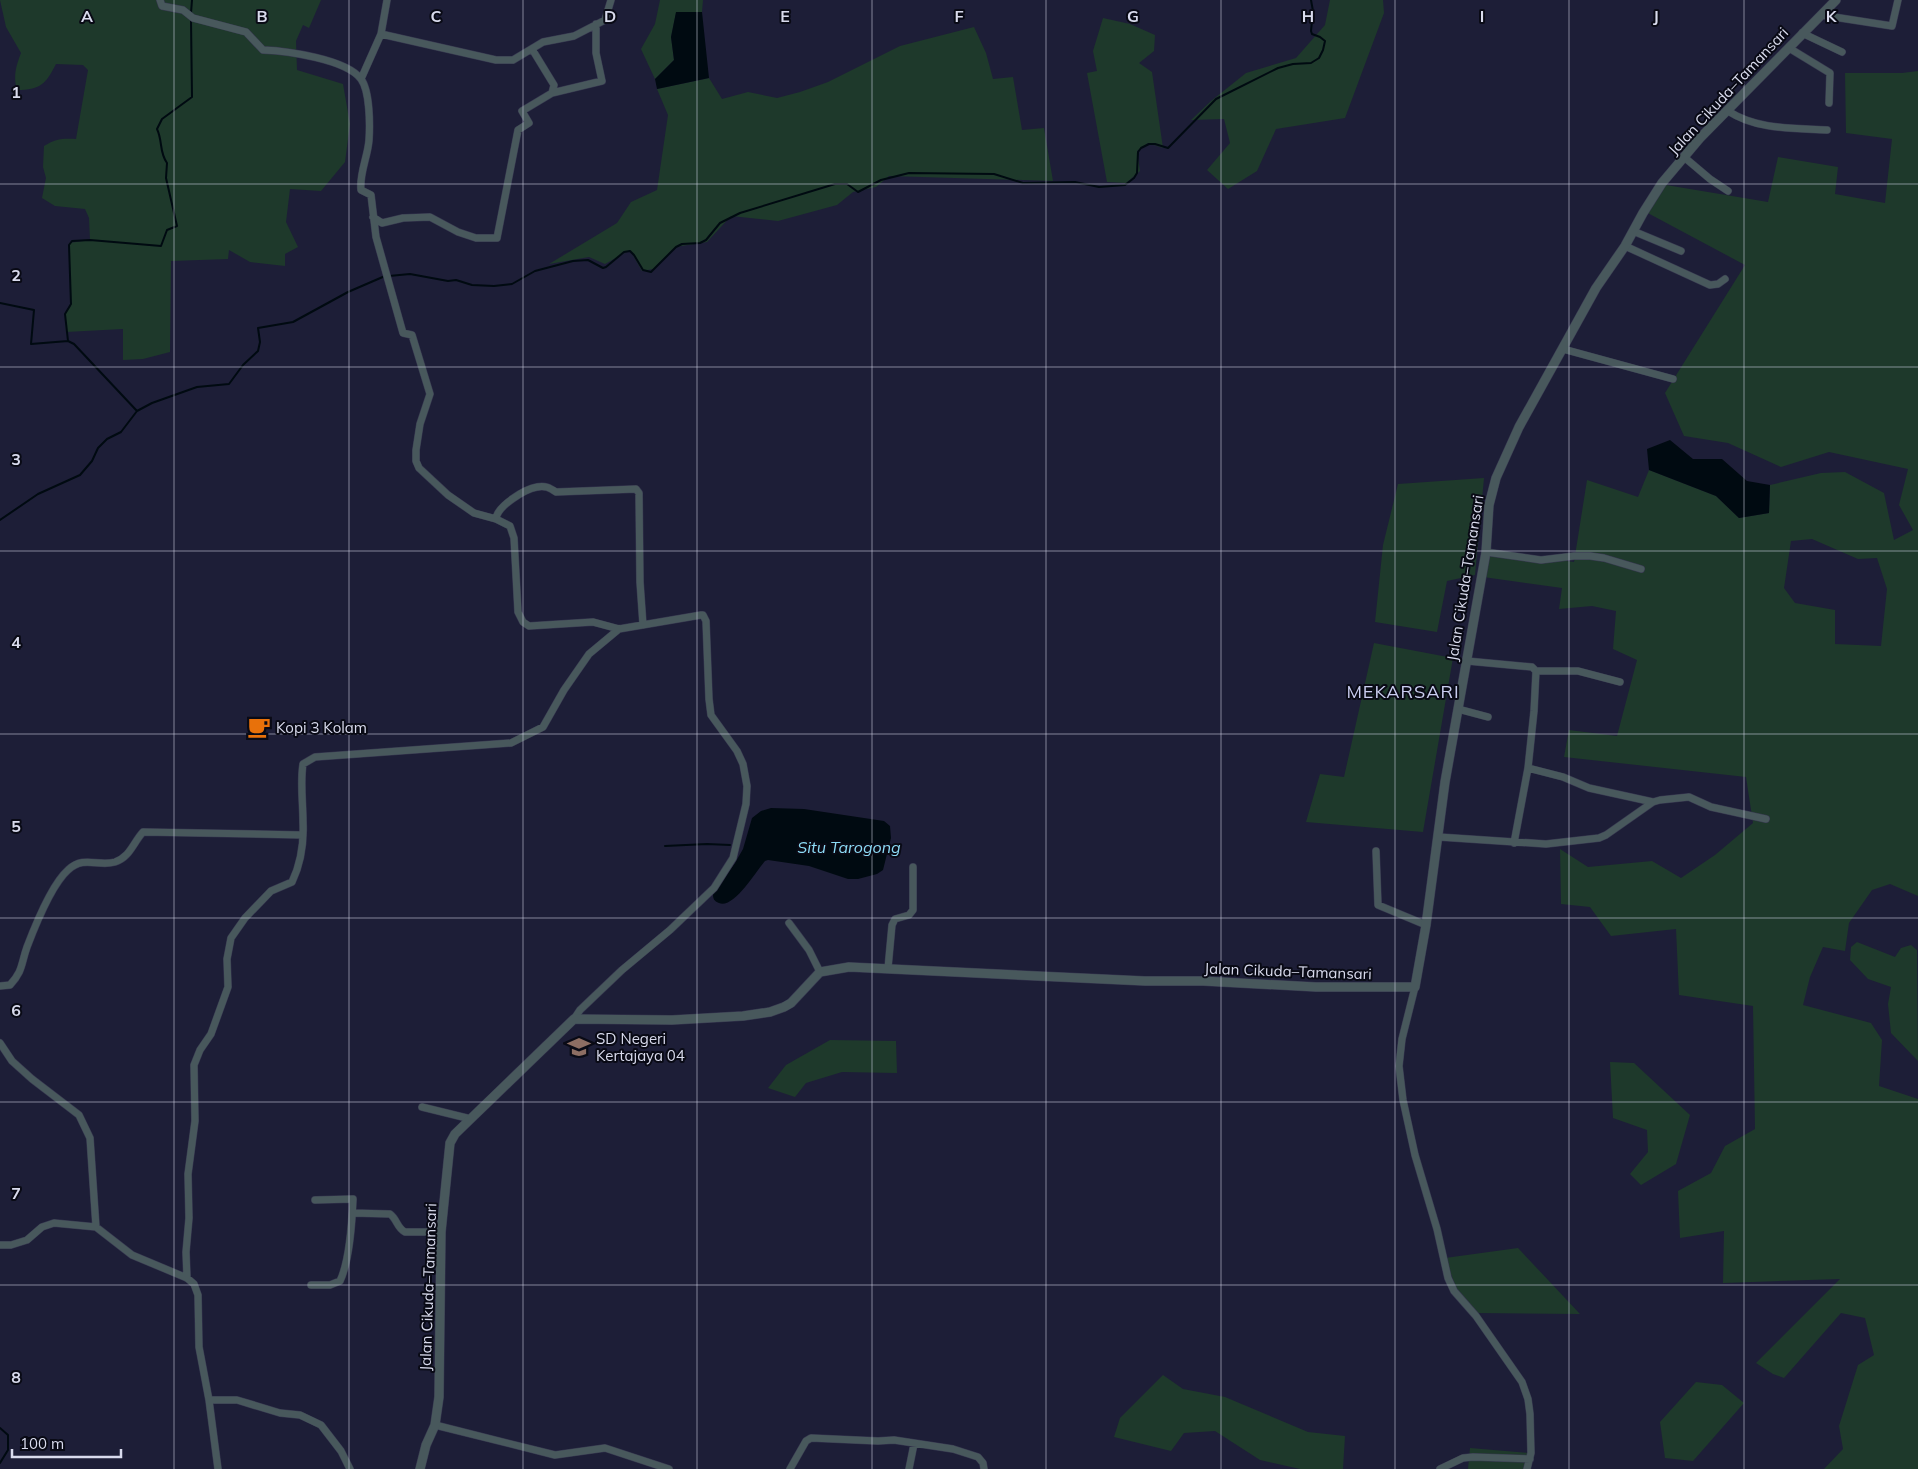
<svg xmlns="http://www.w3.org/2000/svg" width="1918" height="1469" viewBox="0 0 1918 1469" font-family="Mulish,sans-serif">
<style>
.green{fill:#1e392b;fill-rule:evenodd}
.water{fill:#000a11}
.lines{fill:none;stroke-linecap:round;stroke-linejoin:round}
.stream{stroke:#000a11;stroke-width:2}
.minor-casing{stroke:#373850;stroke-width:8}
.tertiary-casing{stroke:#373850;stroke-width:10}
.minor{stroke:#48585c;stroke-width:7}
.tertiary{stroke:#48585c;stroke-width:9}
.grid{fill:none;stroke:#d9dbed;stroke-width:1;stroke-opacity:0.55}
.labels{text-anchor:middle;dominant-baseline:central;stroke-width:4;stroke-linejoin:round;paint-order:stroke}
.street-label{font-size:15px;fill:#d9dbed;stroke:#090a15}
.poi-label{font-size:15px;fill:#d9dbed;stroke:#090a15;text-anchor:start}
.water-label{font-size:16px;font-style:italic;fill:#8ddbf6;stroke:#090a15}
.quarter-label{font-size:18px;letter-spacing:1px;fill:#cacef0;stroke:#090a15}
.grid-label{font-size:16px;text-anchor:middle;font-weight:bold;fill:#d9dbed;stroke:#090a15;stroke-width:4;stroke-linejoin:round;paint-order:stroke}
</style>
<rect width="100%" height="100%" fill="#1d1e37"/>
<!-- green -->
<path class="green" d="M0,0h321l-12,28 -6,-3 -7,16 1,29 46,14 7,40 -5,38 -24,29 -31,-2 -4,33 12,25 -13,7v12l-35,-4 -21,-12 -1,9 -57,2 -1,91 -27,7 -20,1v-31l-57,3 -1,-18 6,-8 -2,-63 21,-3 -1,-22 -4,-9 -30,-3 -13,-8 4,-20 -3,-11 1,-21c11,-7 19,-8 32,-7l12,-69 -5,-5 -27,-1c-10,20 -16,26 -39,26 -4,-14 -1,-24 4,-37l-15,-26z
M660,0h43l-1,12 -26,1 -5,24 3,23 -19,19 -14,-30 14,-25z
M1330,0h53l1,13 -39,105 -69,11 -19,42 -29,18 -21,-19 23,-27 -6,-24 -33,1 20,-19 35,-28 50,-15 29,-33z
M1103,18l27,6 25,11 -1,16 -15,12 13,9 11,76 -15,-5 -11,8 3,20 -14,12 -19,-1 -20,-109 10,-2 -4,-20z
M974,27l12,26 7,26 20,-2 9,53 22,-2 9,53 -164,-5 -13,11 -23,5 -16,13 -59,16 -47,-5 -24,26 -32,5 -22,22 -11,2 -12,-21 -25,14 -16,-7 -40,7 68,-41 14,-21 26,-12 11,-75 -11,-26 52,-11 13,21 26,-7 29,6 23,-6 28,-10 72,-36z
M1918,71v825l-28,-12 -18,6 -23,33 -4,28 -22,-4 -13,30 -7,28 68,18 11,17 -3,46 39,13v370h-94l19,-20 -4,-23 19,-61 16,-10 -9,-37 -24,-5 -57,65 -11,-4 -17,-11 84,-84 -117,4 1,-52 -44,7 -2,-47 33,-18 14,-27 30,-17 -2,-123 -74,-11 -3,-66 -65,7 -21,-29 -29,-3 -1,-55 28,18 64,-6 29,17 34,-23 38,-32 -7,-46 -182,-20 5,-27 48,6 20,-76 -24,-11 3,-38 -24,-5 -33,3 3,-21 -79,-11 3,-27 88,12 13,-82 51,17 11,-27 67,26 23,22 30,-5 1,-28 51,-12 24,-1 39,21 10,47 19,-10 -14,-25 9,-36 -79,-17 -48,15 -53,-24 -44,-7 -19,-43 80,-128 -101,-54 16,-27 108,18 10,-45 60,10 -3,27 50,9 7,-64 -46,-6 -1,-60h57zM1812,539l46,20 19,-1 10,31 -6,57 -46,-2v-34l-40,-7 -11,-15 7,-47z
M1484,478l-9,97 -28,6 -10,51 -62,-10 8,-77 15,-61z
M1374,643l79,15 -30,174 -117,-10 14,-48 24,3z
M1857,942l38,15 6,-9 10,-3 6,5 1,111 -27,-28 -3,-29 3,-17 -23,-8 -18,-19 1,-13z
M830,1040l66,1 1,32 -55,-1 -36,11 -11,14 -27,-9 18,-23z
M1610,1062l24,1 56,52 -14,49 -35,21 -11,-11 18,-22 -1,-22 -34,-12z
M1518,1248l62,66 -105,-1 -18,-22 -12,-33z
M1163,1375l20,14 42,8 83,35 37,4 -2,33h-43l-40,-9 -45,-29 -31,2 -13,18 -57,-14 6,-19z
M1696,1382l26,3 22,18 -51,58 -28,-3 -5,-36z
M1470,1448l60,5 -4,16h-58z"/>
<!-- water -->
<path class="water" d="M676,12h26l7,66 -52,11 -2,-10 19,-19 -3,-23z
M1670,440l23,19h29l25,22 23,4 -1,28 -30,5 -23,-22 -67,-26 -2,-21z
M771,808l33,1 80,12 6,5 1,12 -8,32 -6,4 -19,5h-10l-39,-13 -41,-6 -3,1c-9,10 -31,48 -46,42 -5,-2 -6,-4 -6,-9l22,-31 8,-14 9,-31 9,-7z"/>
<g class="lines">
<!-- stream -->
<path class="stream" d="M191,13l1,-13
M389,276l21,-2 38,7 8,-1 16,5 22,1 18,-2 23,-13 38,-10 15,-1 15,8 3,-1 18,-15 6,-1 4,4 9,15 8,2 25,-25 6,-3 18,-1 6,-3 14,-17 20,-10 95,-29h12l11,8 23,-12 28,-7 85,1 29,9 52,-1 24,5 26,-2 9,-7 3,-5 1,-21 3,-4 8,-4h6l13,4 48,-49 62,-31 15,-4 18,-1 8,-5 4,-8 2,-9 -5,-4 -8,-3 -1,-3 2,-20 -2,-11
M0,303l34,7 -3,34 37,-3 6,3 63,67
M68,341l-3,-27 6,-10 -2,-59 3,-4 18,-1 71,6 6,-16 10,-4 -11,-48 1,-15c-8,-11 -4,-21 -10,-34l5,-10 30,-22 -1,-77
M0,520l38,-26 42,-19 12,-14 6,-13 9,-9 14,-7 16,-21 15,-8 45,-16 32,-3 14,-19 15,-14 2,-9 -2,-14 35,-6 55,-30 37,-16
M665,846l42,-2 23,1
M0,1428l8,7v15l-8,13"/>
<defs>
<path id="minor" d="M160,0l2,6 21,4 10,8 53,14 17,18c24,1 83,9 98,29 9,12 9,46 8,61 -1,16 -10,34 -8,50l10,5 5,42 27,96 9,2 18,59 -10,30 -4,26v11l3,7 29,27 26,18 22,6 14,7 4,12 4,74 5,10 6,4 64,-4 26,7 82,-14h2l3,6 3,78 2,16 26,36 6,13 4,22 -1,18 -13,54 -19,30 -44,42 -48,40 -42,40 -6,9
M1821,15l71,11 6,-26
M1802,33l40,19
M381,34l115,26h17l30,-18 31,-6 31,-16 6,-20
M1789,48l41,25 -1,30
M361,79l20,-45 6,-34
M552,93l50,-12 -6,-28v-29
M1728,111c29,19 65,17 99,19
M1684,157l26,22 18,12
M373,217l9,6 21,-5 27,-1 28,15 18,6h21l21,-108 11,-7 -7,-12 30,-18 2,-8 -22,-36
M1633,231l48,20
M1625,246l85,39 8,-1 7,-5
M1563,349l110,30
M496,519c1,-13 29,-30 41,-32 8,-2 13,1 19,5l80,-3 3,4 1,89 3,43
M1486,552l55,8 33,-4h16l14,2 37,11
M1467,661l65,6 4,4 -2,40 -6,57 35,9 26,11 64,14
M1536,671h42l42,11
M1458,709l30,8
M1439,837l107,7 53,-6 7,-3 47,-33 7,-2 29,-3 22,10 55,12
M1514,843l14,-75
M1376,851l2,54 48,20
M789,923l20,27 11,22
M888,968l4,-43 3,-6 14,-4 4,-5v-43
M0,986l10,-1c13,-14 11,-21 17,-38 8,-21 24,-62 41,-77 16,-15 30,-3 47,-8 15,-5 18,-19 28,-30l160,3
M1415,987l-13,52 -3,27 4,34 12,55 22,74 11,49 6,13 22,25 46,66 6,17 2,15 1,39 -4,16
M0,1043l12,18 20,18 47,36 11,23 6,89
M422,1107l49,12
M353,1213l37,1c7,5 7,14 15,18h36
M0,1245h11l16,-5 15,-13 12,-4 42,4 36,28 55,23 7,6 4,11 1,52 10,53 9,69
M187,1278l-1,-26 3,-34 -1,-44 7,-53 -1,-56 6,-15 11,-16 17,-47 -1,-28 4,-21 14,-20 26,-27 21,-9c9,-19 12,-39 11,-60 0,-20 -3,-39 0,-58l12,-7 196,-14 32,-16 21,-37 25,-36 30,-25
M311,1285h19l10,-4c10,-21 12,-58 13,-82l-38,1
M209,1400h28l43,13 20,2 21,10 20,26 9,18
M435,1425l120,30 50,-7 64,21
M790,1469l16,-28 5,-3 67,3 16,-1 59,9 25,8 5,6 1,6
M909,1469l5,-25
M1440,1469l23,-11 10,-1 57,2"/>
<path id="tertiary" d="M420,1469l6,-24 9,-20 4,-28 2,-165 9,-89 5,-9 119,-115 98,1 71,-4 27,-4 14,-5 7,-4 29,-31 29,-5 296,14h58l113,6h99l11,-62 19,-143 41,-230 3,-47 7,-27 23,-51 77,-139 29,-42 18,-33 19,-30 38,-45 136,-138"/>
</defs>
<!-- minor casing -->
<use href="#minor" class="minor-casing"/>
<!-- tertiary casing -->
<use href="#tertiary" class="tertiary-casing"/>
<!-- minor -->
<use href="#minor" class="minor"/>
<!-- tertiary -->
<use href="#tertiary" class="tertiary"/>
</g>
<!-- grid -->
<path class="grid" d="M174,0v1469M349,0v1469M523,0v1469M697,0v1469M872,0v1469M1046,0v1469M1221,0v1469M1395,0v1469M1569,0v1469M1744,0v1469M0,184h1918M0,367h1918M0,551h1918M0,734h1918M0,918h1918M0,1102h1918M0,1285h1918"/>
<!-- icons -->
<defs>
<symbol id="cafe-bare" viewBox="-9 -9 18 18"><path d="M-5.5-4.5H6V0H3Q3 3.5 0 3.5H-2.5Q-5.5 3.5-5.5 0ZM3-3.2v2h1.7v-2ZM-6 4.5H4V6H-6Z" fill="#e8710a" stroke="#090a15" stroke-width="2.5" paint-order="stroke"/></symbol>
<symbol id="school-bare" viewBox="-9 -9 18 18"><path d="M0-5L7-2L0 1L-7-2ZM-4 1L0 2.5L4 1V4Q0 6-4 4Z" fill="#8d6e63" stroke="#090a15" stroke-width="2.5" paint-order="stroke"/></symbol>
</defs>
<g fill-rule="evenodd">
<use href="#cafe-bare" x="243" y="711" width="32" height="32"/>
<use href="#school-bare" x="563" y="1031" width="32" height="32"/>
</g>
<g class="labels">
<!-- street labels -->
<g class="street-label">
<text transform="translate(1728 91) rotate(-47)">Jalan Cikuda–Tamansari</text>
<text transform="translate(1465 578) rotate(-81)">Jalan Cikuda–Tamansari</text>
<text transform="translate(1288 971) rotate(2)">Jalan Cikuda–Tamansari</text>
<text transform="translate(428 1287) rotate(-88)">Jalan Cikuda–Tamansari</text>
</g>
<!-- poi labels -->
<g class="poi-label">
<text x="276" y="727">Kopi 3 Kolam</text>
<text x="596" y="1038">SD Negeri<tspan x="596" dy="17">Kertajaya 04</tspan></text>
</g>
<!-- water labels -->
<g class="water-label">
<text x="849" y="847">Situ Tarogong</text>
</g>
<!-- quarter labels -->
<g class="quarter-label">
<text x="1403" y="691">MEKARSARI</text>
</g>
</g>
<g class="grid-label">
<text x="87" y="22">A</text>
<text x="262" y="22">B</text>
<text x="436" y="22">C</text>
<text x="610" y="22">D</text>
<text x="785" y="22">E</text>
<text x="959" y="22">F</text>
<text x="1133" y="22">G</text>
<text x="1308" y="22">H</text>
<text x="1482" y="22">I</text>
<text x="1656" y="22">J</text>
<text x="1831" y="22">K</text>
<text x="16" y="98">1</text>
<text x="16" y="281">2</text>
<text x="16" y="465">3</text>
<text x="16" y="648">4</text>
<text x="16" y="832">5</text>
<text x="16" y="1016">6</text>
<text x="16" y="1199">7</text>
<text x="16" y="1383">8</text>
</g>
<!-- scale -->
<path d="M12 1449v8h109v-8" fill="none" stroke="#d9dbed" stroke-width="2.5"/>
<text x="20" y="1449" font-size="15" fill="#d9dbed" stroke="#090a15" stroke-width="4" paint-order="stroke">100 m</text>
</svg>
